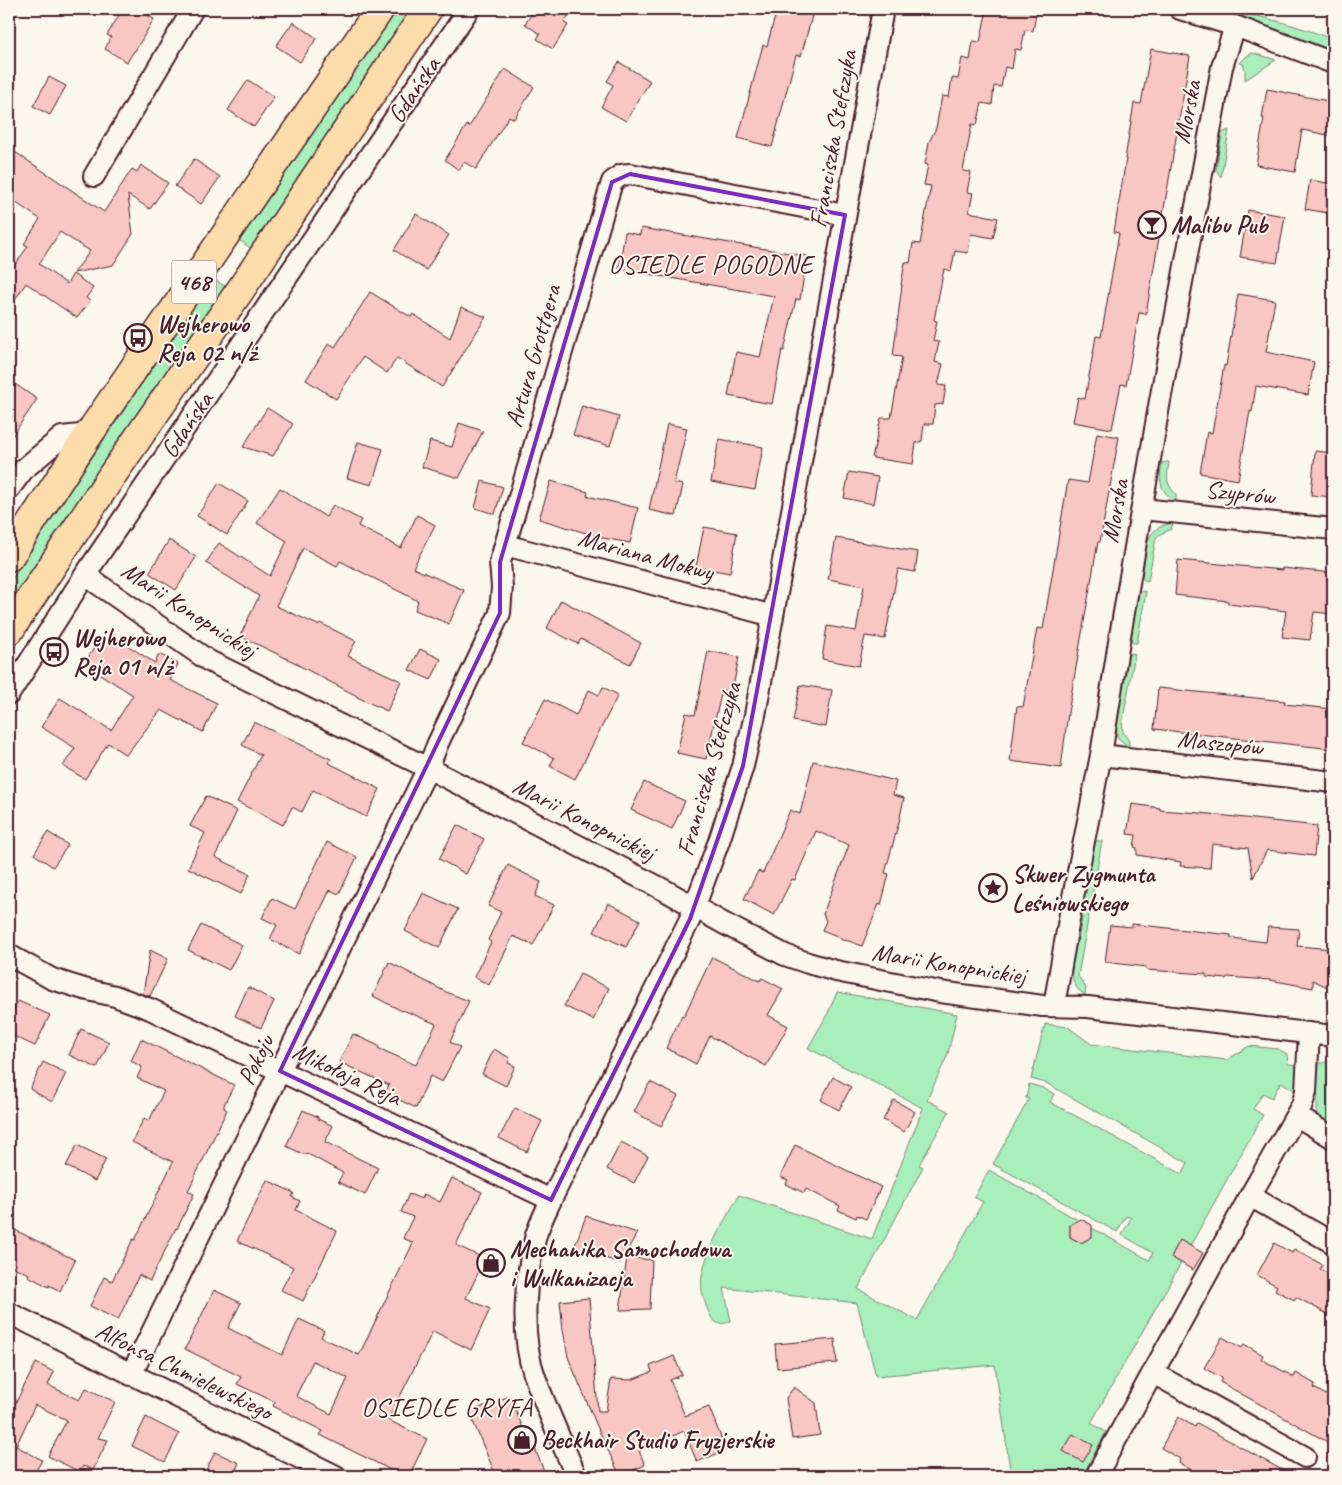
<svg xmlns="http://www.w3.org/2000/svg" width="1342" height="1485" viewBox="0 0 1342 1485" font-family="Caveat,sans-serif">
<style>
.green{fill:#a8efbc;stroke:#798774}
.building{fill:#f8c7c4;stroke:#4a1f2b;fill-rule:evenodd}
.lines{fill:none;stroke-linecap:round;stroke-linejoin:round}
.street-casing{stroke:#4a1f2b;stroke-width:24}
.primary-casing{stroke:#4a1f2b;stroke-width:31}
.street{stroke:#fbf7ec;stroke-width:20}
.primary{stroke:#fcdcab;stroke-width:28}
.marked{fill:none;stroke:#7b2cbf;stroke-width:4;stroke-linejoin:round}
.labels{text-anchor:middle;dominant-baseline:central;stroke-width:4;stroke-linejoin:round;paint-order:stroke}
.shield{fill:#fbf7ec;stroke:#7f6065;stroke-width:1}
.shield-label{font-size:24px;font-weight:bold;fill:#4a1f2b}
.street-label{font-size:25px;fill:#4a1f2b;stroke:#fbf7ec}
.poi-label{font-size:25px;font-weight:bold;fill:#4a1f2b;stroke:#fbf7ec;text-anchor:start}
.neighbourhood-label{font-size:26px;letter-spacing:1px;fill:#4a1f2b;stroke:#fbf7ec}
</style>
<rect width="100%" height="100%" fill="#fbf7ec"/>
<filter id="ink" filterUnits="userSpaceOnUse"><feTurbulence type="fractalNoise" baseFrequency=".02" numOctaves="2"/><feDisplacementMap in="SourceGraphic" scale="10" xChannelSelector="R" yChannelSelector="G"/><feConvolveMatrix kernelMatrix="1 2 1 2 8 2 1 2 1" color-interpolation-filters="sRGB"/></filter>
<g filter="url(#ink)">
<!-- green -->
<path class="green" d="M396,9h20l-163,241 -14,-10z
M1215,9h13c33,8 75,17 105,31v11l-56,-21z
M1253,53l23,7 -31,20v-10l-2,-6 -3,-1 7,-7z
M1229,130l-8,47 -5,-7 6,-37z
M213,278l14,10 -218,326v-30l21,-34z
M1167,462h2c-2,15 -4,21 7,32v7c-17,-9 -17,-21 -14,-38z
M1173,523l-2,6 -12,6 -3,3 -8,43 -4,-1 -2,-3c4,-24 0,-50 31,-54z
M1142,591l4,1 -9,51h-4l-3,-4 8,-45z
M1132,653l3,1 -13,70 1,8 6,9v6l-11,-9 -3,-13 13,-69z
M1095,841h7l-24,135 8,12 -1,7c-28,-16 -2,-57 -3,-82 0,-3 -3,-7 -5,-10l7,-6 1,-3z
M837,992l120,22 -9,40 -21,46 22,12 -30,53 4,2 -65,122 59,31 66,-118 -9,-5 15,-27 89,50 -8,5v12l11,6 10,-6 1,-9 57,32 4,-7 -31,-18 9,-17 -5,-2 -9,16 -124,-68 36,-65 -3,-1 3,-14 14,4 11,6 -4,8 132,72 6,-11 -142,-80 -15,-4 14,-55 23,3 23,17 136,16 22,-14 29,3 9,5 1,10 9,1v20l-3,5 -13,-8 -9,16 -9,-5 -10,16 10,6 -73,131 -10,-5 -9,16 10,6 -90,160 15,9 -24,44h-5l-12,-6 -4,6h-52l1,-7 -15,-104 -119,11 -19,-73 -133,-15 7,33c-8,4 -15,4 -20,-4 -2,-3 -3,-8 -5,-11 -3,-9 -6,-20 -4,-30 5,-29 23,-56 37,-81l133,44 51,-131 -115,-60 20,-35z
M1333,1056v72l-14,-9 -2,-5 1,-51h6z"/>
<!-- building -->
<path class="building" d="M123,9h14l17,10 -19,32h-1l-7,11 -22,-13 6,-12 -4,-2z
M535,9h38l-9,14 4,2 -15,24 -16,-10 3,-5 -15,-10z
M777,9h37l-13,47 -5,-1 -24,92 -34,-9 25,-93 4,1z
M987,9h50l-4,22 -8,-1 -4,20 -6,-1 -3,20 -7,-2 -4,20 -7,-1 -2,19 -10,-2 -5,22 -5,-1 -9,47 8,1 -4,20 6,1 -4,19 29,6 -5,20 -22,-4 -3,19 -13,-2 -4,20 -7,-2 -10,51 3,1 -4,20 6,1 -4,20 8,2 -5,21 8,1 -3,18 -8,1 -2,19h-9l-2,17 -6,2 -3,21 -41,-6 9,-40h10l11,-61 -9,-1 9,-71h-1l4,-23 5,1 3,-20 7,1 7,-38 4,-20 -7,-1 4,-20 -3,-1 4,-22 7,-14 6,-32 7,1 3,-19 6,1 4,-21 8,2 3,-19 7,1z
M293,22l24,16 -17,24 -24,-16z
M1151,49l39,7 -44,258 -7,-1 -13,72 -5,-1 -9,45 -39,-7 5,-25 7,2 11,-63 5,1 18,-104 -5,-1 12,-73h-1l9,-56 7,1z
M619,62l31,19 -24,40 -25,-14 12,-22 -6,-4z
M505,69l29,18 -20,32 -5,-3 -33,53 -12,-7 -5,8 -14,-10 22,-35 2,2z
M49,77l17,9 -16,29 -17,-9z
M248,80l26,17 -20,30 -26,-17z
M1267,89l66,13v34l-31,-6 -7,42 -39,-7 8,-47h-2z
M9,148l95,64 28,-43 5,3 4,-7 27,18 -18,26 -22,-14 5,39 -20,31 -39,8 16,-22 -30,-19 -21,32 28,20 6,-10 20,14 -7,10 4,3 -13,17 -51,-35 -17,26v-35l19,-28 -4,-2 16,-25 -31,-21z
M194,159l26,18 -19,27 -26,-18z
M1310,180l23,4v30l-28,-5z
M1248,210l37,6 -8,47 -37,-6z
M416,214l33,21 -23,35 -32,-20z
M641,228l166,28 -7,44 -4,-1 -12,52 -2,-1 -10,54 -44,-8 8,-44 24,5 14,-61 -155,-27 6,-37 15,3z
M370,292l41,25 2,-3 37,24 11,-31 25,10 -44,70 -45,-29 -10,15 -24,-16 -27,42 -30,-19 23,-37 6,4z
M1238,294l37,6 -9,52 48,10 -6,33 -52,-9 -4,26 -2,-1 -12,69 -38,-7 7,-41 5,1 12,-68 2,1z
M9,380l28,19 -28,42z
M582,406l37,11 -9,29 -37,-11z
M267,408l26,16 -20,32 -30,-9z
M459,423l24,8 -24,47 -37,-11 8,-26 22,6z
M667,424l20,4 -13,55 9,2 -7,31 -27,-6z
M1097,433l22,4 -19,105h-2l-30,171 -7,55 -51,-7 7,-55 6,1 14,-79 6,1 25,-149 20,3z
M719,439l44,8 -8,43 -44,-8z
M358,442l25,7 -11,36 -25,-7z
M1315,451l18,2v44l-22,-2z
M849,472l29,5 -5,27 -29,-6z
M482,481l21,6 -8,27 -20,-6z
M551,481l37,11 -1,4 51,12 -8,35 -27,-5 -64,-19z
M219,483l29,18 -21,34 -30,-19z
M280,488l46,29 7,-12 28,15 -3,6 43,22 16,-33 18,10 -22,43 51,22 -15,34 -34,-14 3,-9 -78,-40 -3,5 -34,-18 -27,58 42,19 2,-2 36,18 -8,15 53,25 -14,30 -30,-14v-1l-59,-31v-1l-58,-28 19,-40 -53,-33 13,-20 51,33 17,-35 -30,-18z
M704,527l33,6 -7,40 -34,-6z
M836,538l82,14 -3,20 -17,-3 -13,70 -20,-3 -6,30 -37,-7 5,-33 29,5 8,-45 -36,-7z
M169,540l27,17 -20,33 -27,-17z
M1178,560l104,10v-2l51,5v41l-19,-2 -4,28 -28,-3 4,-26 -58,-7v-3l-53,-6z
M561,600l80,43 -11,21 -49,-25 -3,5 -31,-16z
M105,631l50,32 4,-9 19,10 -8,16 47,23 -14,29 -42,-22 -35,45 -18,-12 -23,36 -22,-13 12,-18 -34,-21 19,-29 51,32 22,-35 -49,-31z
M420,649l21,10 -10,21 -22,-10z
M708,651l31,6 -7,35 -10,-2 -16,69 -29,-6 9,-40 9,2z
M800,685l32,5 -6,37 -33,-6z
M603,687l15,8 -43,84 -25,-13 4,-8 -31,-16 22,-43 31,16 13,-25 10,5z
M1158,688l127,13 -1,3 49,5v40l-179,-20z
M254,722l77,37 -2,4 51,26 -14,28 -53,-27 -11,22 -10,-5 -9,18 -46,-23 24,-47 -19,-10z
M813,761l83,20 -3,14 11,3 -5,24 -14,51 4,1 -8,31 -2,-1 -17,42 -13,-5 -7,-1 -5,-4 -15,-6 4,-9 -3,-7 26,-69 -33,-14 -21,49 -3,-1 -18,36 -30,-16 14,-28 5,2 27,-63 10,4z
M644,782l41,19 -13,28 -41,-19z
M206,796l31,15 -22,46 35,17 -9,20 -53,-26 17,-35 -15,-7z
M1132,804l28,4v2l40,3 117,13 -3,30 -47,-6 -14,28 -5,-30 -36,-4 -2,24 -30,-2 1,-4 -44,-7v-7l-3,-1 2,-12 -9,-1z
M457,825l27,14 -18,35 -27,-15z
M48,832l20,13 -15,22 -19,-13z
M327,842l30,15 -18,37 -9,-4 -31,64 -29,-15 7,-14 -15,-7 10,-20 23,11z
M508,865l33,17 -6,14 19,9 -21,40 -20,-9 -24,49 -15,-8 17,-35 -3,-2 13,-28 -13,-6z
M423,893l35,16 -19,39 -34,-17z
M608,903l32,17 -14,27 -32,-15z
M1132,924l99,11v3l35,4 2,-15 31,2 -2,17 36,3v41l-20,-10v8l-43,-8 -43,-3 -1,2 -20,-2v-3l-60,-4v-3l-41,-5 5,-37 22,2z
M201,925l41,20 -13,25 -41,-20z
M150,950l18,9 -18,37 -7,-2z
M712,957l48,24 2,-3 21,11 -15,26 20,11 -22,40 -56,-30 -14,28 -30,-16 16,-33 2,1z
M389,962l57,30 23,9 -19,41 10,5 -18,35 -12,-6 -14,32 -31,-15 4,-8 -50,-23 14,-28 26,12 -1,2 38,17 20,-41 -33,-14 -1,1 -29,-15z
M580,974l29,14 -16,32 -29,-14z
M248,987l26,14 -13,27 -26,-12z
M18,1001l32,14 -15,31 -26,-12v-13z
M81,1029l28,13 -12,26 -28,-13z
M141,1039l93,46 -10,20v3l3,2 -39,81 6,3 -17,35 -1,-1 -26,53 -11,-6 -21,45 -28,-14 14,-29 8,4 21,-42 2,1 38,-78 -41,-20 12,-24 5,3 15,-30 -27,-13 5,-11 -11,-6z
M494,1049l16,9 -2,5 7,3 -9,20 -24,-12z
M43,1062l23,11 -14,29 -22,-13z
M833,1077l18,10 -12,23 -18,-10z
M650,1082l28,14 -17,30 -27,-14z
M894,1100l21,12 -11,20 -21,-12z
M515,1108l27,13 -15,31 -28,-14z
M303,1110l15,7v2l15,7 -8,16 53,26 -13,27 -27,-13 5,-9 -37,-20 -1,2 -19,-9z
M621,1142l27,14 -14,27 -27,-14z
M77,1145l29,14 -11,22 -29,-15z
M795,1145l86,42 -15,32 -9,-4 -1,3 -18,-8 2,-4 -34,-17 -2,4 -18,-9 2,-4 -8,-3z
M452,1178l30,14 -26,53 29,14 -19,39 24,11 -19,41 -38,-19 -45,89 39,19 -18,37h-6l-83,-41 3,-4 -50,-25 2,-4 -38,-18 4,-7 -56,-28 29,-59 27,13 -13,25 54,27 17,-36 25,12 -3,6 38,18 54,-112 -10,-5 10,-21 -12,-5 8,-18 13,5 2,-5 16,8zM313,1361l35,17 -17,36 -35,-18z
M267,1180l27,13 -2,4 8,4 -4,9 41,21 -34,70 -22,-11 12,-23 -56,-26z
M586,1216l51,17 -17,30 -46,-15z
M1081,1219l11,6v12l-11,6 -11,-6v-12z
M9,1227l66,33 -15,31 -11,-6v2l-21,-11 1,-2 -20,-9z
M1180,1240l23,13 -10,17 -22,-13z
M1274,1243l18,10 2,-4 29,16 -3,4 13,7v41l-37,-20 -2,3 -19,-10 2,-4 -20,-11z
M627,1257l25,3 -2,49 -30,1z
M589,1298l9,113h8l5,-32 20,1 21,-8 -2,-6 24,-10 8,19 -12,5 15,36 24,-9 17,43 -29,12 -13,-31 -45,20 6,14 -25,11 -20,-43 -32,-76 -5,-27 -3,-29z
M1222,1337l20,11 2,-4 19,11 -2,4 33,18 2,-4 19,11 -1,4 19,11v46l-113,-63 2,-4 -18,-10z
M835,1339l2,24 -60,5 -2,-24z
M36,1363l18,9 -6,13 31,15 7,-12 29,14 -17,36 10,2 -15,30 -10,-4 -3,6 -32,-16 19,-36 -32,-15 -19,41 26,14 -9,16h-24v-75l6,3z
M794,1387l22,16 4,32 -28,4 -6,-41z
M510,1396l21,52 3,-2 12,30h-50l-27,-64z
M146,1417l33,17 -14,28 -33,-16z
M1178,1417l17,10 2,-4 96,53h-82l-12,-6 -2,3 -18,-10 1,-4 -19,-11z
M1073,1434l20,11 -10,17 -20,-11z
M215,1452l24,11 -6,13h-30z"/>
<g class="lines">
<defs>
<path id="street" d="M1180,9l55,17 98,37
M94,176l99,-167
M9,489l15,-20 38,-32 27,-3
M1142,509l191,20
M505,545l268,71
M85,575l124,86 219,107 240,124 55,31 62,32 23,8 28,8 104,21 103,14 45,1 245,29
M9,694l76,-119 384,-566
M1101,755l232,27
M9,955l43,24 32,10 31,7 35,13 401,191
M1054,1006l18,-104 29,-147 17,-107 41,-242 43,-232 20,-107 13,-41
M1297,1116l36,22
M1250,1196l52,-91 4,-14 3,-58
M9,1313l327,163
M1153,1373l152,84
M131,1375l297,-607 10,-25 62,-130 2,-26 -2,-25 5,-17 107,-363 9,-7 9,-1 215,41
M576,1476c-14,-34 -30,-67 -42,-102 -14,-40 -9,-98 2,-139 4,-12 10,-24 15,-35l139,-281 29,-78 24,-75 12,-51 128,-706
M1096,1476l154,-280 83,47"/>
<path id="primary" d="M9,557l80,-123 291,-425
M9,631l104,-157 128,-185 187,-280"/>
</defs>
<!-- street casing -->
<use href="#street" class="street-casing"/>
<!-- primary casing -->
<use href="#primary" class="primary-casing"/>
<!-- street -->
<use href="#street" class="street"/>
<!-- primary -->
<use href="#primary" class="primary"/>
</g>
</g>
<!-- marked area -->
<path class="marked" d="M630,174l215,41 -102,551 -53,153 -139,281 -271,-129 220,-458v-51l112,-380z"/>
<!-- icons -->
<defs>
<symbol id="bar-ring" viewBox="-11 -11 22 22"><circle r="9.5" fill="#fbf7ec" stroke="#4a1f2b" stroke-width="1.5"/><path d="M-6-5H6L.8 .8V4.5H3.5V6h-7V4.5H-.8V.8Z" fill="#4a1f2b"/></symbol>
<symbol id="bus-ring" viewBox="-11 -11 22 22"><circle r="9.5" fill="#fbf7ec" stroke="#4a1f2b" stroke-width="1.5"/><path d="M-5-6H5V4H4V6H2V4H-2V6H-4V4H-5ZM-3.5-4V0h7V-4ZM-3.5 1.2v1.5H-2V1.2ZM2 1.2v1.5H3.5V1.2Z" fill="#4a1f2b"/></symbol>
<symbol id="sight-ring" viewBox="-11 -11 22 22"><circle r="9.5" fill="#fbf7ec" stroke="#4a1f2b" stroke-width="1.5"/><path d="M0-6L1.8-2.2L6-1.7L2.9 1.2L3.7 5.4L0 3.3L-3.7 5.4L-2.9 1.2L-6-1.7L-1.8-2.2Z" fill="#4a1f2b"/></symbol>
<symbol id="shop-ring" viewBox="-11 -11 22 22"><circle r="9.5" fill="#fbf7ec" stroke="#4a1f2b" stroke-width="1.5"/><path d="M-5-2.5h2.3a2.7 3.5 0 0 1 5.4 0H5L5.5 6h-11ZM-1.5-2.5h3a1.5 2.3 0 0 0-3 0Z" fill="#4a1f2b"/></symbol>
</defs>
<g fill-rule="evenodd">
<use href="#bar-ring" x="1136" y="209" width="32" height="32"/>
<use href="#bus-ring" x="122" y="322" width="32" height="32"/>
<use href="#bus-ring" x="38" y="636" width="32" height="32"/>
<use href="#sight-ring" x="977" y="872" width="32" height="32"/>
<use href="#shop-ring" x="475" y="1247" width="32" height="32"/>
<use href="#shop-ring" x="506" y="1424" width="32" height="32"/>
</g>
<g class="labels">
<!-- shield labels -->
<rect class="shield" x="171.5" y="260.5" width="45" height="43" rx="4"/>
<g class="shield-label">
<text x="194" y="282">468</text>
</g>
<!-- street labels -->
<g class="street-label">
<text transform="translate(414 90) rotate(-56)">Gdańska</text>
<text transform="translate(1187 112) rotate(-79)">Morska</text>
<text transform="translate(833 139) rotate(-80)">Franciszka Stefczyka</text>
<text transform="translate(533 356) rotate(-74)">Artura Grottgera</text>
<text transform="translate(187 425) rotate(-56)">Gdańska</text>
<text transform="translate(1240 493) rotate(6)">Szyprów</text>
<text transform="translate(1115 511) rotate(-80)">Morska</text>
<text transform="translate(646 555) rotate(15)">Mariana Mokwy</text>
<text transform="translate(189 610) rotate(33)">Marii Konopnickiej</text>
<text transform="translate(1220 743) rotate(6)">Maszopów</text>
<text transform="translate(709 769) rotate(-74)">Franciszka Stefczyka</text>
<text transform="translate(584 819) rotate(27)">Marii Konopnickiej</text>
<text transform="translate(949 964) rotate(9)">Marii Konopnickiej</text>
<text transform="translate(256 1060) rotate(-64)">Pokoju</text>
<text transform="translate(347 1074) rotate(25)">Mikołaja Reja</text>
<text transform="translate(184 1371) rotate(26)">Alfonsa Chmielewskiego</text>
</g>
<!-- poi labels -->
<g class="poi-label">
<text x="1171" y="225">Malibu Pub</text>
<text x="157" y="324">Wejherowo<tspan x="157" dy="29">Reja 02 n/ż</tspan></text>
<text x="73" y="638">Wejherowo<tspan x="73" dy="29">Reja 01 n/ż</tspan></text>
<text x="1012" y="874">Skwer Zygmunta<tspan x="1012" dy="29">Leśniowskiego</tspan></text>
<text x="510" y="1249">Mechanika Samochodowa<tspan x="510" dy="29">i Wulkanizacja</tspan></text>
<text x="541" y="1440">Beckhair Studio Fryzjerskie</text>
</g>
<!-- neighbourhood labels -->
<g class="neighbourhood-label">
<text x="711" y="264">OSIEDLE POGODNE</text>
<text x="447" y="1407">OSIEDLE GRYFA</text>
</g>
</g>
<!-- margin -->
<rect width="1342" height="1485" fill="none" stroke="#fbf7ec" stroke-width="30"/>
<rect x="15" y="15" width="1312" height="1455" fill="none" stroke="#4a1f2b" stroke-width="2" filter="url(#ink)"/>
</svg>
